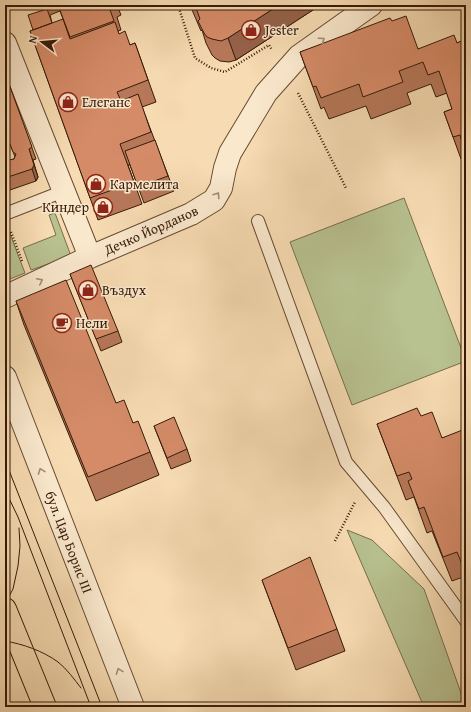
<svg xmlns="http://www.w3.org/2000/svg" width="471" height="712" viewBox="0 0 471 712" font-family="'Gentium Book Plus',serif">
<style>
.green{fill:#b8c190;stroke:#776e4c}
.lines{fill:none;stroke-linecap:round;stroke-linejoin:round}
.service-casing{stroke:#664b32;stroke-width:14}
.minor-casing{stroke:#664b32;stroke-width:24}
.primary-casing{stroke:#361b08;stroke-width:24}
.path{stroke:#361b08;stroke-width:2.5;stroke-dasharray:1 2;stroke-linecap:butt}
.service{stroke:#fae8cd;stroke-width:12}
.minor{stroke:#fae8cd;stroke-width:22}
.primary{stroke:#f7dbb2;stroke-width:22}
.tram{stroke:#361b08;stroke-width:1}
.wall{fill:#b77859;stroke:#361b08;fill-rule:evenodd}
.shaded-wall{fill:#956149;stroke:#361b08}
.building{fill:#d58b68;stroke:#361b08}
.oneway{stroke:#a28c74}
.labels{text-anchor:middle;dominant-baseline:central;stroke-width:3;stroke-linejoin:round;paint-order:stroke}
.poi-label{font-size:14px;fill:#361b08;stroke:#fae8cd;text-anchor:start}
.street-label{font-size:14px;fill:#361b08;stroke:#fae8cd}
</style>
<rect width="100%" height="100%" fill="#f7dbb2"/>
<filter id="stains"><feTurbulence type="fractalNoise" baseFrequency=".005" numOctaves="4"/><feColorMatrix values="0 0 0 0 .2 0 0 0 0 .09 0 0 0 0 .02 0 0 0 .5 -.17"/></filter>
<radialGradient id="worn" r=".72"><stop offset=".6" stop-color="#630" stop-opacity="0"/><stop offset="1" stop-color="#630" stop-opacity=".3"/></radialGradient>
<!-- green -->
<path class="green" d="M404,198l62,163 -114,44 -62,-163z
M55,213l16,43 -40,14 -8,-22 33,-13 -7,-20z
M5,226h2l18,47 -20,8z
M347,530l25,10 52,49 42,118h-42z"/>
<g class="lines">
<defs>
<path id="service" d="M5,214l59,-23
M258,221l88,241 38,45 82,114"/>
<path id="minor" d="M5,43l85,214
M5,297l85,-40 101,-43 23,-14 7,-12 4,-20 5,-15 36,-60 33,-37 72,-51
M5,377l128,330"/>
<path id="primary" d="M5,609l40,98"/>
</defs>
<!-- service casing -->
<use href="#service" class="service-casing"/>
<!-- minor casing -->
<use href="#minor" class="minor-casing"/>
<!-- primary casing -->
<use href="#primary" class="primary-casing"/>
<!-- path -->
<path class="path" d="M178,5l17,53 16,10 14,4 44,-27 3,5
M298,93l48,95
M11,232l11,29
M335,541l20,-39"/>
<!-- service -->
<use href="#service" class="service"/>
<!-- minor -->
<use href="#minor" class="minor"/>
<!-- primary -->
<use href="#primary" class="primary"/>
<!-- tram -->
<path class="tram" d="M5,460l97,247
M5,490l13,27 73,190
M5,604l8,-15 5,-23 2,-20 -1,-18
M5,641c18,3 38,10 53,21 9,7 16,17 23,26"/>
</g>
<!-- wall -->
<path class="wall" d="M46,5h71l4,10 -4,2 4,13 -3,1 1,3 11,11 5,-2 21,59 -14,5 32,84 -30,12 -14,-38h-2l14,39 -44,16 -68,-189 3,-1 14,-21zM60,11l10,26 -18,-14 -2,-8z
M190,5h125l1,3 -80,52 -7,2 -9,-1 -5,-3 -3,-3 -6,-12 -4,-13 -1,1z
M392,21l26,28 39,-6 9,-4v118l-5,2 -17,-47 8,-3 -5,-16 -11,4 -5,-13 -24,9 4,11 -40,15 -5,-13 -37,13 -5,-12 -3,2 -21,-57z
M5,73l31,86 -3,1 5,17 -2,4 -29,10 -2,-1v-29l9,-2 1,-2 -6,-16 -4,-3z
M70,274l48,57 4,11 -21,9z
M16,301l100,102 17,20 17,29 9,23 -63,26 -72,-176z
M421,416l21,22 24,-6v144l-14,5 -20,-50 -5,2 -13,-36 -8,3 -29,-76z
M154,426l33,23 4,12 -20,8z
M262,580l75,49 8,22 -49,19z"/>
<!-- shaded-wall -->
<path class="shaded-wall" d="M279,5h36l1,3 -80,52 -8,-22z
M29,149l9,28 -2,4 -4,-12z"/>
<!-- building -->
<path class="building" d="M58,5h54l1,1 -4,1 5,14 -44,16z
M191,5h88l-51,33 -7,3 -9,-2 -5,-2 -3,-4 -6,-12 2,-2 -4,-11 -3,1z
M47,9l5,14 -19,7 -5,-15z
M406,16l12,33 36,-14 3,8 9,-4v105l-3,1 -3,-10 -7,2 -9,-25 8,-3 -13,-38 -11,4 -5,-13 -24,9 4,11 -40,15 -4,-13 -38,14 -5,-12 -3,1 -13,-35 90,-34 2,3z
M63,19l7,20 45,-17 4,12 6,-3 5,14 5,-2 13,37 -31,12 4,9 17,-7 13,38 -31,12 14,38 -44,16 -60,-167z
M5,73l27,74 -3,2 5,16 -2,4 -27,9v-17l9,-2 2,-5 -3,-2 -8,-21z
M155,140l13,36 -30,11 -13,-36z
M91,265l27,66 -22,8 -26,-65z
M66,280l50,123 8,-3 9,23 5,-2 12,31 -62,25 -72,-176z
M417,408l4,8 11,-4 10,26 23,-9 1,3v142l-9,-22 -14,5 -19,-50 -5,2 -11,-28 4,-2 -3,-7 -12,4 -20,-52z
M174,417l13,32 -20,9 -13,-32z
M310,557l27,72 -49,19 -26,-68z"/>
<!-- one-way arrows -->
<defs><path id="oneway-chevron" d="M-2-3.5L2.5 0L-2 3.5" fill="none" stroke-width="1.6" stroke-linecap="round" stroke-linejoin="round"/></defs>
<g class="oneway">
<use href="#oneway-chevron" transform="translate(322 40) rotate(-35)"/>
<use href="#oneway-chevron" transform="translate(217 195) rotate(-57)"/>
<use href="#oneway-chevron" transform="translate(40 281) rotate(-26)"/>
<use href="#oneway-chevron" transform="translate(41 471) rotate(-111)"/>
<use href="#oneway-chevron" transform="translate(119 671) rotate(-111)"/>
</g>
<!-- icons -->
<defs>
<symbol id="shop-ring" viewBox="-11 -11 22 22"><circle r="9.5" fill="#fae8cd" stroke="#8f2418" stroke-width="1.5"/><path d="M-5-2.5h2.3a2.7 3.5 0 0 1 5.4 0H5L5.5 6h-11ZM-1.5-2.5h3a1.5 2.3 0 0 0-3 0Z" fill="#8f2418"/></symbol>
<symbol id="cafe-ring" viewBox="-11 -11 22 22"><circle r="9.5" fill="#fae8cd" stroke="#8f2418" stroke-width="1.5"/><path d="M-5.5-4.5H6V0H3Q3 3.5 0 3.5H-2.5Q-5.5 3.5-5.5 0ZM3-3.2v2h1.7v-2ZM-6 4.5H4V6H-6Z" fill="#8f2418"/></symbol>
</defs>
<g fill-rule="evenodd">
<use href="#shop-ring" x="240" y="19" width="22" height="22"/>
<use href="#shop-ring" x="57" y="91" width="22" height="22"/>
<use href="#shop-ring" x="85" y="173" width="22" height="22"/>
<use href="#shop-ring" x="92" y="196" width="22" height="22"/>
<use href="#shop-ring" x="77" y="279" width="22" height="22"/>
<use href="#cafe-ring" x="51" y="312" width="22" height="22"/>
</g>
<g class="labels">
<!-- poi labels -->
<g class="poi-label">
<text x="265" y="30">Jester</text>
<text x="82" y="102">Елеганс</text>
<text x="110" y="184">Кармелита</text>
<text x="89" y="207" text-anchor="end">Киндер</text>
<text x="102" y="290">Въздух</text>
<text x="76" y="323">Нели</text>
</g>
<!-- street labels -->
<g class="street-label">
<text transform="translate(151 230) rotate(-24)">Дечко Йорданов</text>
<text transform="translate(69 542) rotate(69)">бул. Цар Борис III</text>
</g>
</g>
<!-- margin -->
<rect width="471" height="712" fill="none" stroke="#f7dbb2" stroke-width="20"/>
<rect x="6" y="6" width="459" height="700" fill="none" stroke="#361b08" stroke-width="2"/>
<rect x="10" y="10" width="451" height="692" fill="none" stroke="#361b08"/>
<!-- north arrow -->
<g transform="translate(42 42) rotate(286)" stroke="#fae8cd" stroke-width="3" paint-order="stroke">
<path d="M0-3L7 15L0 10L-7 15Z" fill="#361b08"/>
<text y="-6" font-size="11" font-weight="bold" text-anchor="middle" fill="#361b08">N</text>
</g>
<rect width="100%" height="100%" filter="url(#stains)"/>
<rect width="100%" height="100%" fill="url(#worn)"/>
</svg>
